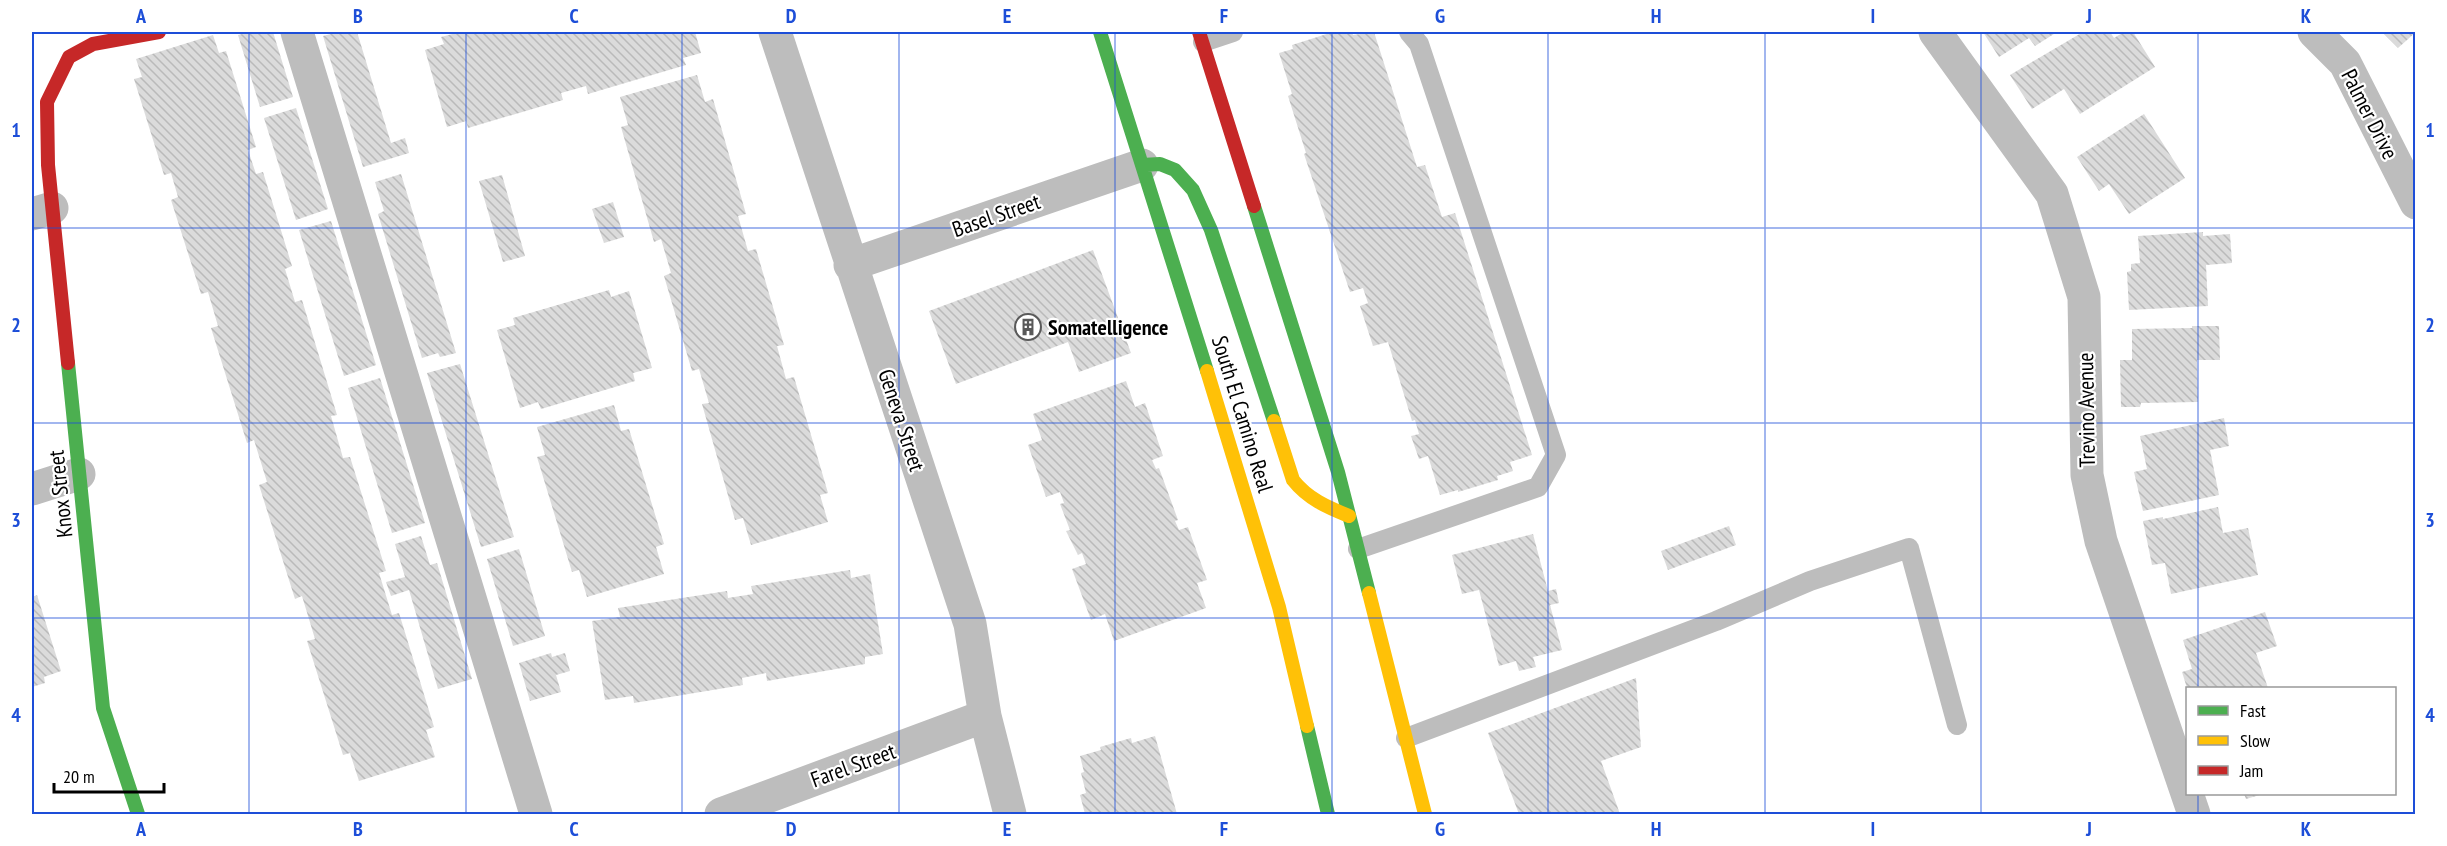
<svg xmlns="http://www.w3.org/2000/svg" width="2447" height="846" viewBox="0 0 2447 846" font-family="'PT Sans Narrow',sans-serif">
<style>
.building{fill:url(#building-back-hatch)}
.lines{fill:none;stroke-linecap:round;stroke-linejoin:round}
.lane{stroke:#bdbdbd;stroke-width:20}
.street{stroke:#bdbdbd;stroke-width:33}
.fast{stroke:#4caf50;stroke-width:14}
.slow{stroke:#ffc107;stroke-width:14}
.jam{stroke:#c62828;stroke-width:14}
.grid{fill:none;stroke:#1d4ed8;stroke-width:1.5;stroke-opacity:0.55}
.labels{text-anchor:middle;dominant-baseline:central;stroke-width:4.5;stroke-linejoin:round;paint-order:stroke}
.street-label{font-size:22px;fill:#000;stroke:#fff}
.poi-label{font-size:22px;font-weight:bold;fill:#000;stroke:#fff;text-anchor:start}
.neatline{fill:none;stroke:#1d4ed8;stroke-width:2}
.grid-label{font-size:20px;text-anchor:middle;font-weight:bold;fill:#1d4ed8}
</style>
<defs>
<pattern id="building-back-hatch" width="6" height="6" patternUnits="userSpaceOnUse" patternTransform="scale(1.5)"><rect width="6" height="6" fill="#dbdbdb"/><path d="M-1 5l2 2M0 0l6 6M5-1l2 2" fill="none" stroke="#bababa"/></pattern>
</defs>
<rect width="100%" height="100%" fill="#fff"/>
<!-- building -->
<path class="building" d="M250,32h23l20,65 -33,10 -22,-72z
M338,32h19l34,111 14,-5 4,15 -46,14 -40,-131z
M460,32h235l6,21 -18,5 3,7 -98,29 -2,-8 -25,7 2,7 -95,28 -2,-7 -19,6 -22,-77 19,-6 -3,-7z
M1333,32h19l1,3 21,-3 43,135 8,-2 17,52 13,-4 77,242 -22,7 3,9 -16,5 1,4 -40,12v-2l-18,5 -12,-39 -9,3 -8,-23 8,-2 -4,-14 -3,1 -24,-79 -15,4 -13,-40 8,-3 -5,-15 -13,4 -46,-138 2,-1 -18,-57 4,-2 -13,-41 14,-4 -1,-4z
M1983,32h74l-22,14 -6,-8 -30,19z
M2083,32h27l4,6 10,-6h9l22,35 -75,47 -16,-25 -32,20 -22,-34z
M2382,32h34l-18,16z
M213,35l6,18 7,-2 30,96 -8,3 8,24 7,-2 29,94 -7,3 10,33 7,-2 35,115 -6,1 12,42 7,-1 36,114 -7,2 13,42 7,-2 35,114 -8,3 9,27 -76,24 -9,-28 -7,2 -36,-114 8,-2 -13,-43 -7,3 -36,-114 8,-3 -13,-42 -7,3 -36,-115 7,-2 -10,-34 -7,2 -30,-94 7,-3 -7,-24 -7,2 -30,-96 8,-2 -6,-18z
M697,75l8,27 8,-3 33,115 -8,2 10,35 8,-2 28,96 -7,1 9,33 8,-2 34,116 -8,2 8,27 -77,23 -8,-27 -8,2 -33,-116 7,-1 -10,-34 -7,2 -28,-95 7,-3 -10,-34 -7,3 -33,-115 7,-2 -8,-28z
M296,108l32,101 -32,11 -32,-102z
M2144,114l41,64 -56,36 -20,-30 -10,7 -22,-34z
M401,174l55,179 -16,4 -2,-4 -16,5 -44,-144 6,-3 -9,-29z
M502,175l23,81 -22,6 -24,-81z
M613,202l11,35 -20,6 -12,-34z
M331,221l45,144 -32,11 -45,-146z
M2203,232v4l27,-2 2,29 -26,2 2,41 -79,4 -2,-38 4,-1v-7l9,-1 -2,-27z
M1093,250l38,103 -52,19 -11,-30 -112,42 -27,-73z
M609,290l2,7 18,-6 23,77 -19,5 2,8 -94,28 -3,-7 -18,6 -23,-78 18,-5 -2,-7z
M2192,326h27l1,34h-23l1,42 -57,1 -1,4h-19l-1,-47h12v-31l60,-1z
M460,364l54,173 -33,10 -54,-174z
M380,378l45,145 -33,10 -44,-145z
M1126,381l9,26 10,-4 18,53 -11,4 4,9 3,-1 19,52 -3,1 4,9 9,-3 19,53 -10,3 9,25 -92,33 -9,-27 -14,6 -19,-51 14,-5 -4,-11 -4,2 -12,-24 4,-1 -10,-26 4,-1 -4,-11 -14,5 -18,-52 14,-5 -9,-26z
M614,405l7,26 8,-2 35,115 -8,3 8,27 -77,23 -8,-27 -7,2 -35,-115 8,-2 -8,-28z
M2224,418l5,28 -19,4 9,45 -76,16 -9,-39 13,-3 -7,-33z
M2218,507l5,26 25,-5 10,47 -87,19 -6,-31 -13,2 -9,-44 20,-4v2z
M1729,526l7,19 -68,25 -7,-19z
M1533,534l15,57 8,-2 3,14 -9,2 12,45 -29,7 3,10 -17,4 -3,-10 -17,5 -20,-76 -17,4 -10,-39z
M421,536l9,29 7,-2 35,116 -34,10 -29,-99 -18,6 -5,-14 19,-5 -10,-33z
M519,549l26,87 -32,10 -26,-87z
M850,570l1,8 19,-4 13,80 -18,3v7l-98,17 -1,-8 -24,5 1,7 -109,18 -1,-7 -28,4 -13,-79 28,-4 -2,-9 109,-17 1,7 25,-4 -2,-8z
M37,595l24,76 -17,6 1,6 -13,4v-90z
M2265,612l12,34 -21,7 12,35h-81l-5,-16 10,-3 -9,-29z
M551,653l1,4 13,-4 5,18 -14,4 5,17 -31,9 -11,-38z
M1636,678l5,69 -40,14 19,53h-101l-31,-81z
M1155,736l22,78h-92l-5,-19 6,-2 -5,-20 3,-1 -4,-16 21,-6 -1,-3 31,-9 1,5z
M2244,794h19l-17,5z"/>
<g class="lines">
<!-- lane -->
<path class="lane" d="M1203,42l30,-10
M1358,549l180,-62 18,-32 -137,-411 -10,-12
M1406,738l310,-117 94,-40 99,-33 48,177"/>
<!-- street -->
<path class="street" d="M297,32l239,782
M775,32l195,592 15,92 25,98
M1935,32l117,162 32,103 3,178 14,66 93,273
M2314,32l31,31 71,140
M32,214l20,-6
M850,265l292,-100
M32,489l47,-15
M721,814l264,-98"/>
<!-- fast -->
<path class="fast" d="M1100,32l107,339
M1142,165l18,-1 15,6 18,20 18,40 63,191
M1254,206l84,266 31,121
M68,363l35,345 35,106
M1307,726l21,88"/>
<!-- slow -->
<path class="slow" d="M1207,371l72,236 28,119
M1274,421l19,59c15,19 34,27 56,36
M1369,593l56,221"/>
<!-- jam -->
<path class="jam" d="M1199,32l55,174
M68,363l-20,-198 -1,-63 22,-45 24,-13 66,-12"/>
</g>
<!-- grid -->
<path class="grid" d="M249,32v782M466,32v782M682,32v782M899,32v782M1115,32v782M1332,32v782M1548,32v782M1765,32v782M1981,32v782M2198,32v656M32,228h2384M32,423h2384M32,618h2384M2198,794v20"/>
<!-- icons -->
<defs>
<symbol id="building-ring" viewBox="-11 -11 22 22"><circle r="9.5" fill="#fff" stroke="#595959" stroke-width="1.5"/><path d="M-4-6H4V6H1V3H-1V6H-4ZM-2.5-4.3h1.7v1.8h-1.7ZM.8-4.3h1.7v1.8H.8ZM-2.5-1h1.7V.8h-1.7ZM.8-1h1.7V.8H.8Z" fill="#595959"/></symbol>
</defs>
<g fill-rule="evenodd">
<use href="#building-ring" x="1013" y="312" width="30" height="30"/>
</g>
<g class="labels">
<!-- street labels -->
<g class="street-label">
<text transform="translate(2370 114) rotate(63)">Palmer Drive</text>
<text transform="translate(996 215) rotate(-19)">Basel Street</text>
<text transform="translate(2086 410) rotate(-91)">Trevino Avenue</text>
<text transform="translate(1243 414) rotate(73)">South El Camino Real</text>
<text transform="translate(902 420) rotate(72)">Geneva Street</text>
<text transform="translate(60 494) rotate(-96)">Knox Street</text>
<text transform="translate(853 765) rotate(-20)">Farel Street</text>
</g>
<!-- poi labels -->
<g class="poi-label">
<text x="1048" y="327">Somatelligence</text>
</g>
</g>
<!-- border -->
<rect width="2447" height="846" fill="none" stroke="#ffffff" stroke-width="66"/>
<!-- legend -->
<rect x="2186" y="687" width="210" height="108" fill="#ffffff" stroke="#999999" stroke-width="1.5"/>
<rect x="2198" y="706" width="30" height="9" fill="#4caf50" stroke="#999999" stroke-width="1.5"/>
<text x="2240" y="717" font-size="18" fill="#000000">Fast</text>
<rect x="2198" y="736" width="30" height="9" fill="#ffc107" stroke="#999999" stroke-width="1.5"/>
<text x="2240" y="747" font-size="18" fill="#000000">Slow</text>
<rect x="2198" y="766" width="30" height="9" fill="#c62828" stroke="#999999" stroke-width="1.5"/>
<text x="2240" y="777" font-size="18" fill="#000000">Jam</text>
<!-- scale -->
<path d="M54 783v9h110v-9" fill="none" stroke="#000000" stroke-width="3"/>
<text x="63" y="783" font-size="18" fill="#000000" stroke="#ffffff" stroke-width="4.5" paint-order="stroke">20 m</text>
<rect x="33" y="33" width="2381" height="780" class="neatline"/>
<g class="grid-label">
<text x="141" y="23">A</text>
<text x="358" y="23">B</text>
<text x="574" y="23">C</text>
<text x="791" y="23">D</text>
<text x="1007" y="23">E</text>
<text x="1224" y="23">F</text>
<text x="1440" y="23">G</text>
<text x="1656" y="23">H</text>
<text x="1873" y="23">I</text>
<text x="2089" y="23">J</text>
<text x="2306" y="23">K</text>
<text x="16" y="137">1</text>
<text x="2430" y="137">1</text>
<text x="16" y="332">2</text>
<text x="2430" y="332">2</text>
<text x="16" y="527">3</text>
<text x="2430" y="527">3</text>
<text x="16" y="722">4</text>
<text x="2430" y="722">4</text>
<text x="141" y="836">A</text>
<text x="358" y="836">B</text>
<text x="574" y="836">C</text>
<text x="791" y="836">D</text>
<text x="1007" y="836">E</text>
<text x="1224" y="836">F</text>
<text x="1440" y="836">G</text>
<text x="1656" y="836">H</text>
<text x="1873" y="836">I</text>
<text x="2089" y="836">J</text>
<text x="2306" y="836">K</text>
</g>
</svg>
